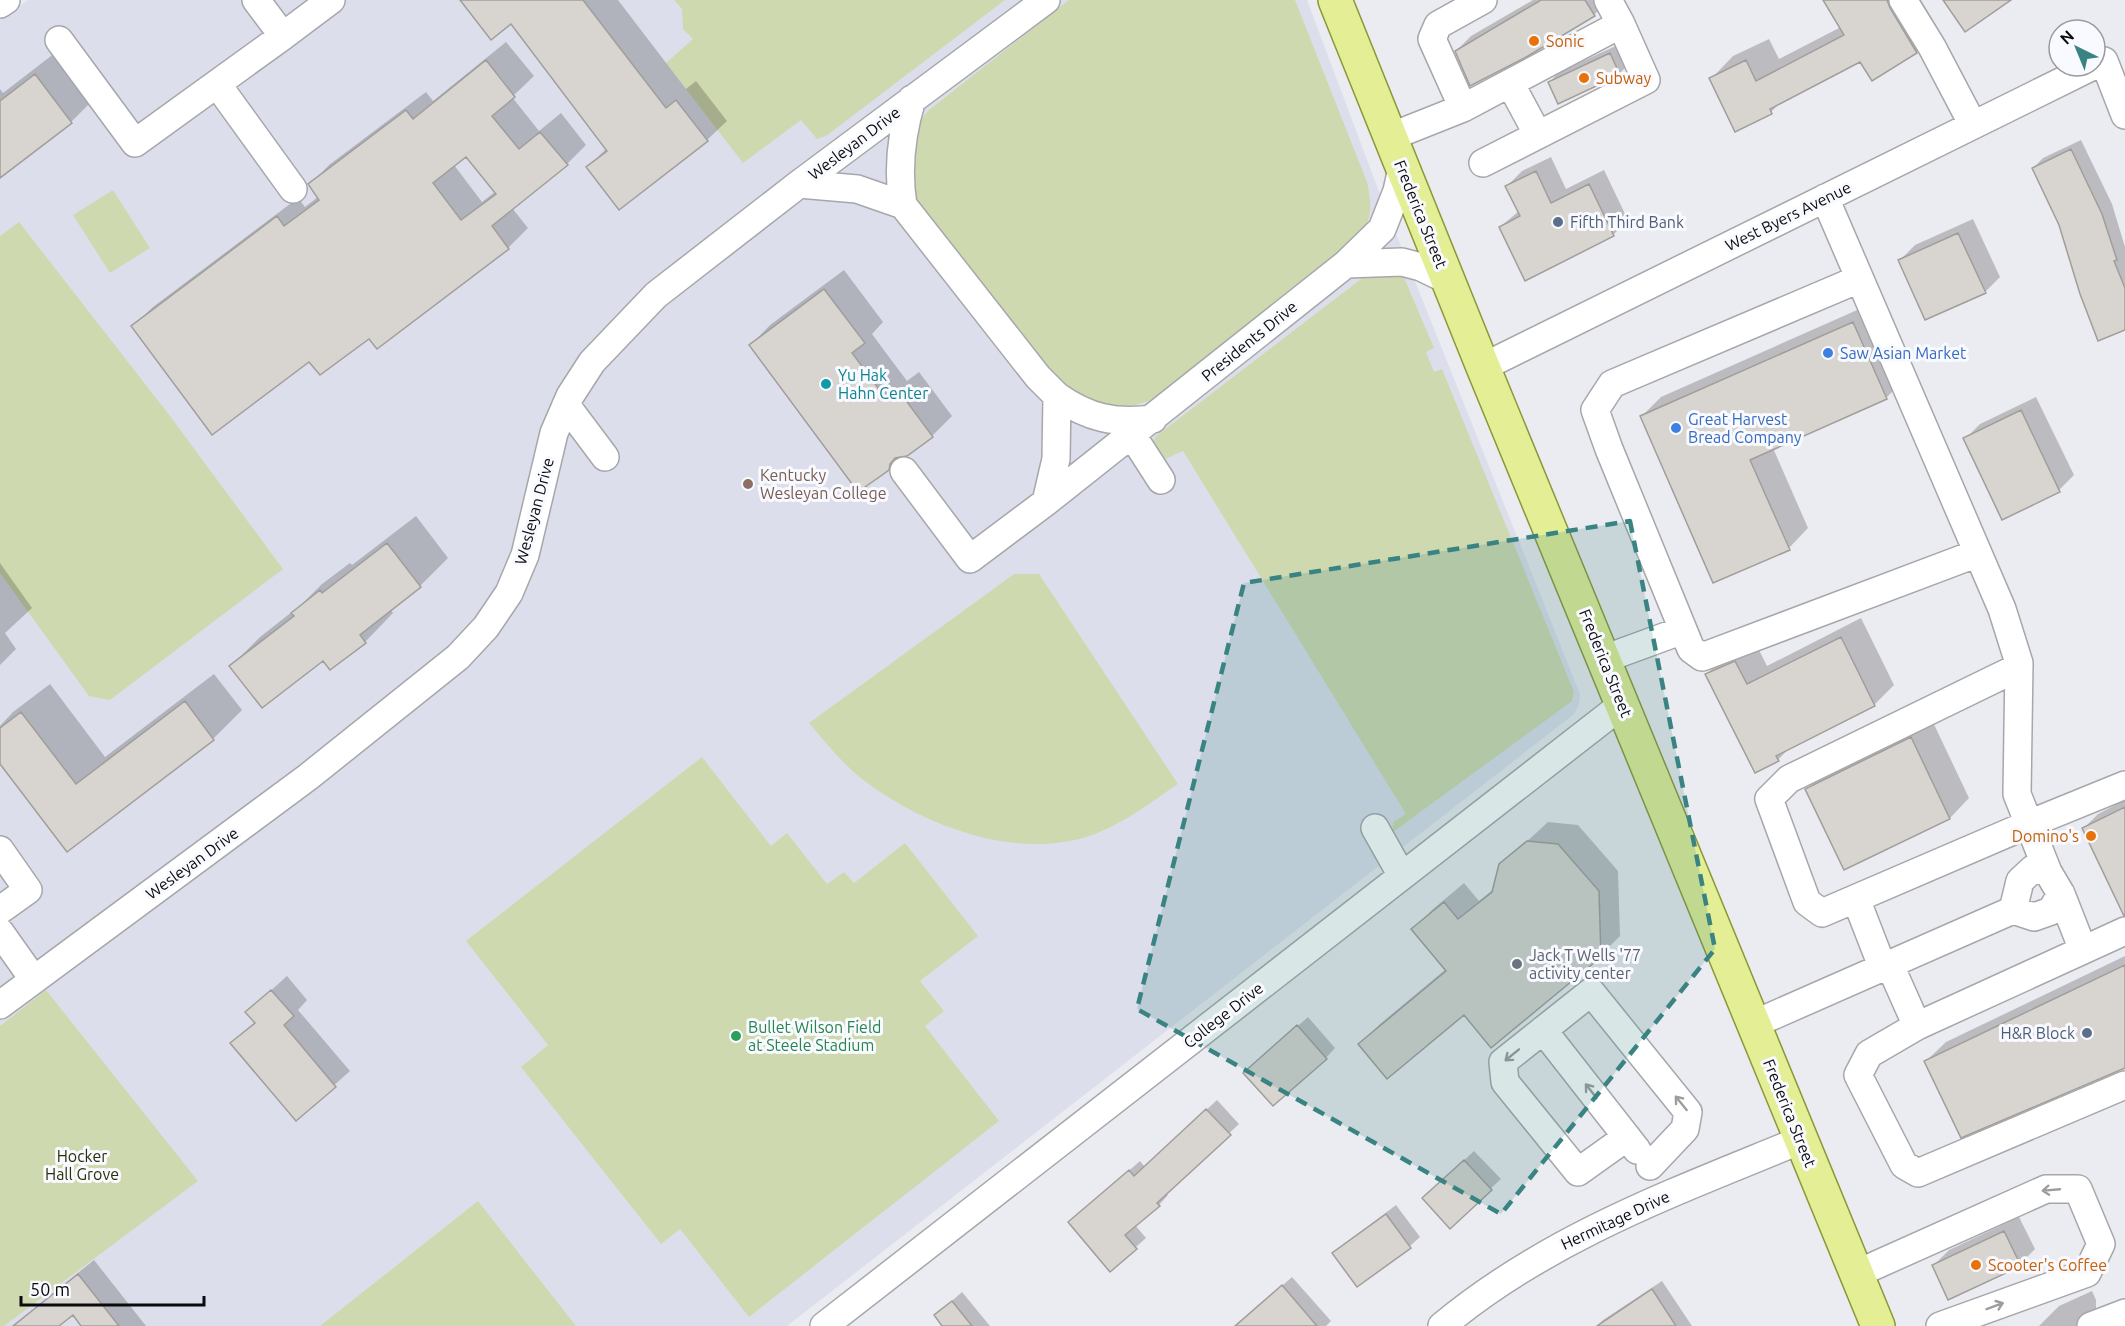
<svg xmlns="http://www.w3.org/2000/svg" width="2125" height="1326" viewBox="0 0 2125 1326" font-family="Ubuntu,sans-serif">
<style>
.built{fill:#dcdfeb}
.green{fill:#cfd9af}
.shadow{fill:#0003;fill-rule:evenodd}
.building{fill:#d8d4d0;stroke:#a19d9a;stroke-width:1.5;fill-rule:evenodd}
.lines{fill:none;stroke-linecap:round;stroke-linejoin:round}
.minor-casing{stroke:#a6a7ab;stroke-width:30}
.major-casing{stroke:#8c9737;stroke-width:36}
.minor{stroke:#fff;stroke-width:27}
.major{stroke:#e3ee95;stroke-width:33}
.oneway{stroke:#9d9d9e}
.marked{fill:#3a8383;fill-opacity:0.2;stroke:#3a8383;stroke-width:4.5;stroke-dasharray:12 8;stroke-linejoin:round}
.food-dot{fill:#e8710a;stroke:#f9faff;stroke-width:2}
.service-dot{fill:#5c6f8a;stroke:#f9faff;stroke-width:2}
.shop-dot{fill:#3f7fe0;stroke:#f9faff;stroke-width:2}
.culture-dot{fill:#0f9aa8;stroke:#f9faff;stroke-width:2}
.education-dot{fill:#8d6e63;stroke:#f9faff;stroke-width:2}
.worship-dot{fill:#6b7280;stroke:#f9faff;stroke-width:2}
.leisure-dot{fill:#2e9e5b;stroke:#f9faff;stroke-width:2}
.labels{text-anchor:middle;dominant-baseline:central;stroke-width:6;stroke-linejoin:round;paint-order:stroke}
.food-label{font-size:16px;fill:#c56008;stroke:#f9faff;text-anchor:start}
.street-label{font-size:16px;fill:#0b0b0d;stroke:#f9faff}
.service-label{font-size:16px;fill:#4e5e75;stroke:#f9faff;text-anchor:start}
.shop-label{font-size:16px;fill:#366cbe;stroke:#f9faff;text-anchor:start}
.culture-label{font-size:16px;fill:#0d838f;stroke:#f9faff;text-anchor:start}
.education-label{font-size:16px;fill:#785e54;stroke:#f9faff;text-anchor:start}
.worship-label{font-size:16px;fill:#5b616d;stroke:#f9faff;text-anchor:start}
.leisure-label{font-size:16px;fill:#27864d;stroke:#f9faff;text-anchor:start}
.park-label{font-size:16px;fill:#293009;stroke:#f9faff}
</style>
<rect width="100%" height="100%" fill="#ebecf1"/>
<!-- built -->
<path class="built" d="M28,0h1279l68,181 205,513 -1,11 -6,10 -786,611h-787v-1306z"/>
<!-- green -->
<path class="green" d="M674,0h331l-179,136 -9,3 -16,-19 -58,43 -77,-100 27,-24 -10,-10 -1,-20z
M1069,0h226l72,182c5,24 5,32 -5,55l-199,155 -15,9 -13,4 -39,1 -39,-21 -141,-182 -6,-22 8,-58 11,-13z
M113,190l37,58 -40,25 -37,-58z
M19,222l151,194 113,153 -173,131 -21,-4 -89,-123v-337z
M1403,275l31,73 -8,4 8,20 8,-3 132,323 -2,9 -179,131v-10l13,-8 -223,-363 -18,8 -4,-1 -7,-17 1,-4 210,-161z
M1014,574h25l139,210c-28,19 -59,43 -92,53 -73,22 -161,-11 -220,-55 -22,-16 -39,-38 -57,-59z
M702,757l69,89 16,-13 40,51 17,-12 10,11 51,-40 73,93 -58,45 24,30 -19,15 74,95 -250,196 -69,-88 -19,15 -140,-177 27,-22 -82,-104z
M46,990l152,191 -194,145h-4v-300z
M478,1201l98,125h-256z"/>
<!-- shadow -->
<path class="shadow" d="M462,0h156l68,89 10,-8 31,40 -20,19 -119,27 19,-19 -96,-126z
M1533,0h76l-15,15 -138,36 15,-15z
M1825,0h96l18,30 -22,22 -56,8 -78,40 -12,12 -60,-33 22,-23 36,-17 10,20 62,-32z
M506,42l28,34 -22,21 27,34 22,-18 25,32 -19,19 -55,44 16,20 -20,20 -131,99 -8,-11 -59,24 -177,-34 20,-19 145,-109 7,9 13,-10 -8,-12 19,-20 97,-73 7,9zM467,155l29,36 -14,11 -28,-37z
M1620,44l9,20 -10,10 -69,8 9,-10z
M64,46l36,47 -29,29 -71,54v-87l3,4z
M2081,140l31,64 13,43v82l-65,-104 -27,-57 10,-10z
M1551,157l15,32 38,-19 24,50 -15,15 -113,-8 19,-16 -12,-25 15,-15z
M1973,219l27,58 -15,15 -85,-32 15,-15z
M844,270l39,52 -11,12 17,23 18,24 12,-9 33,44 -20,20 -31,20 -13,12 -137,-123 19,-20z
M1873,303l33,75 -20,20 -113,50 35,80 -19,20 -148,-131 20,-20z
M2036,397l38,78 -15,15 -94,-51 15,-15z
M416,516l32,42 -28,28 -30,23 3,4 -28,29 -42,17 -92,7 29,-29 42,-33 20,-20 28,-21 2,2z
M0,563l32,45 -27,25 11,16 -16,16z
M1861,618l33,67 -20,20 -83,41 -13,14 -71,-86 19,-20 29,-12 12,24z
M214,674l28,36 -29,29 -146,111 -67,-89v-35l13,-14 37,-28 55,73z
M1931,718l38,80 -19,20 -105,50 -38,-79 20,-20z
M2125,800v103l-42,-74 15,-15z
M1548,822l30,3 40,46 2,65 -20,20 -136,57 -104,31 20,-20 66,-55 -33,-40 20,-20 31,-26 15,18 16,-13 6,-23z
M2125,956v111l-199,-6 20,-19z
M287,976l20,24 -9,10 52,61 -54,48 -64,-76 24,-22 -9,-9z
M1308,1017l27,31 -9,10 -71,6z
M1217,1100l22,24 -73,69 2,2 -9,10 -24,20 11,13 -36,32 -40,-48 70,-61 5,6z
M1474,1151l27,28 -51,47 -16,-37z
M1396,1205l24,32 -10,9 -53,39 -23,-32 10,-9z
M2019,1217l16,32 -15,15 -86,1 15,-15z
M94,1260l52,66h-63l-10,-13 -16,13h-23l-7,-10 15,-14z
M1292,1277l39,44 -5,5h-90z
M1662,1281l30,45h-95l6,-6z
M2092,1291l4,9v12l29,14h-86l20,-20z
M962,1292l28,34h-47l-7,-11z"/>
<!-- building -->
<path class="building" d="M460,0h123l83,108 10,-8 32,41 -89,69 -33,-43 21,-16 -96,-127 -20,16z
M1541,0h44l10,16 -67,40 -58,30 -15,-35z
M1823,0h64l3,8 27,45 -45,28 -12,-19 -90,47 2,5 -37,18 -26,-54 37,-18 10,21 88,-46z
M1943,0h68l-46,32z
M1610,53l10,22 -62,29 -10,-22z
M486,60l29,37 -23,19 27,33 21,-17 28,33 -76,61 17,23 -132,100 -8,-10 -49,36 -11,-13 -97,73 -81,-109 146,-110 7,10 35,-26 -11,-16 98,-74 7,9zM466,157l30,37 -35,26 -28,-37z
M35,74l37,49 -72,55v-77z
M2071,149l31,65 15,46 -3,1 11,27v42l-27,11 -18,-47 -21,-69 -27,-57z
M1536,171l15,32 38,-19 25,52 -89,45 -26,-54 21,-11 -15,-30z
M1958,233l28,60 -61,27 -27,-60z
M824,289l41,54 -13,10 18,24 17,23 12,-9 34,46 -26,19 -12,2 -5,6 -1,6 -31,22 -109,-147z
M1853,322l34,77 -137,61 40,90 -77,33 -73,-167z
M2021,410l39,82 -58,28 -39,-82z
M387,543l34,44 -61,48 6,8 -36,27 -7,-9 -61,47 -33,-42 65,-50 -3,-3 29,-23 2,3z
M1841,637l34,69 -99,50 3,5 -24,12 -50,-99 30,-13 12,23z
M185,701l29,39 -147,112 -67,-88v-36l21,-16 55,72z
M1911,737l39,82 -106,51 -39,-81z
M2125,807v108l-1,1 -42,-88z
M1527,841l31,3 41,47 2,66 -110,91 -27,-33 -77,64 -29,-35 88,-73 -35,-42 33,-27 14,17 34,-27 7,-28z
M2125,965v103l-164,70 -37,-77z
M271,990l23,26 -10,9 52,62 -40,34 -66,-78 25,-20 -10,-11z
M1297,1025l30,34 -54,47 -30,-33z
M1206,1109l25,26 -74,68 3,3 -35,29 12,14 -27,23 -42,-50 61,-52 5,6z
M1464,1160l28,30 -42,39 -28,-31z
M1386,1214l25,34 -54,39 -25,-34z
M2004,1231l17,35 -73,34 -16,-35z
M78,1274l41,52h-38l-8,-11 -14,11h-46z
M1282,1285l35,41h-82z
M1652,1289l24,37h-79z
M952,1301l20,25h-30l-8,-11z"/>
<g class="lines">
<defs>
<path id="minor" d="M256,0l27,36 48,-36
M1903,0l29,47 41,78
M0,4l6,-4
M59,40l76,103 148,-107
M2104,61l21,54
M1510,83l28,52
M217,84l76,105
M1463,108l-31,-69 6,-14 45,-25
M1390,137l73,-29 158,-84 -13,-24
M1483,163l163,-83 -25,-56
M799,184l58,5 46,16 135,172 19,19 -1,63 -10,43 -76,57 -66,-88
M1825,198l177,411 17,54 -2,131 31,78
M903,205c-6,-37 -2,-70 9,-106
M1346,264l36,-35 15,-38 5,-23
M1859,279l-247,105 -17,26 14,39 82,200 11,8 276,-104
M1483,367l610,-301
M1057,396c31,22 58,28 96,23
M566,405l39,52
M1132,435l29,45
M1046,502l300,-238 56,-2 19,5 27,13
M1604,659l79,-29
M2019,667l-230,112 -20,20 38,103 15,11 207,-89 96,-39
M1375,828l27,48
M0,850l28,40 -28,20
M2061,894l22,56
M1856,899l26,67
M2125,931l-208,95 -48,28 -11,21 46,90 14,8 207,-88
M0,932l34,48
M1889,963l28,63
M0,1005l308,-228 150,-120 28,-30 23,-34 16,-38 29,-122 16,-37 22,-34 64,-67 143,-111 247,-184
M1754,1024l259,-114 21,7 17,-6 10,-17 -13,-22 -15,-3 -13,12 -7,29
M1543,1030l94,120
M1627,1137l-49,35 -73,-90 -2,-20 88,-70 97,120 -3,17 -35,37
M1856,1274l190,-85h32l23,55 -14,29 -147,53
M824,1326l799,-622
M1442,1326c107,-89 233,-134 359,-186
M2091,1326l34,-13"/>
<path id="major" d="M1335,0l148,367 395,959"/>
</defs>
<!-- minor casing -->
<use href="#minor" class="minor-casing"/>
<!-- major casing -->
<use href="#major" class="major-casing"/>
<!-- minor -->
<use href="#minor" class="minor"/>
<!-- major -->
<use href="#major" class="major"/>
</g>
<!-- one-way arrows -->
<defs><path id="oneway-shaft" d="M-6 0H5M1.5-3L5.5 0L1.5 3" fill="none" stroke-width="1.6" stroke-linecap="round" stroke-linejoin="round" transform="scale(1.5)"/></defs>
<g class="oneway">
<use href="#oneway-shaft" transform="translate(1512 1055) rotate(141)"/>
<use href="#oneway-shaft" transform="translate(1591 1091) rotate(-128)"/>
<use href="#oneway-shaft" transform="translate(1681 1103) rotate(-129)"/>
<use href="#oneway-shaft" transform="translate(2051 1190) rotate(175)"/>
<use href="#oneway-shaft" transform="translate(1995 1306) rotate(-20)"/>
</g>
<!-- marked area -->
<path class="marked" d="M1630,521l85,428 -214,265 -364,-205 107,-426z"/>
<!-- markers -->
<g class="food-dot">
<circle cx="1534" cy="41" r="6"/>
<circle cx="1584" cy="78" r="6"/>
<circle cx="2091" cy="836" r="6"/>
<circle cx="1976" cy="1265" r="6"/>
</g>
<g class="service-dot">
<circle cx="1558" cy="222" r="6"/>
<circle cx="2087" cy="1033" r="6"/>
</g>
<g class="shop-dot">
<circle cx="1828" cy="353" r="6"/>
<circle cx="1676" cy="428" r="6"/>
</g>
<circle class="culture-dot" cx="826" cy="384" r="6"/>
<circle class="education-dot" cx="748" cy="484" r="6"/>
<circle class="worship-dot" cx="1517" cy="964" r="6"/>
<circle class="leisure-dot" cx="736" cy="1036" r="6"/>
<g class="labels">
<!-- food labels -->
<g class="food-label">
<text x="1546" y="41">Sonic</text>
<text x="1596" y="78">Subway</text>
<text x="2079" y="836" text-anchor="end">Domino's</text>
<text x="1988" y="1265">Scooter's Coffee</text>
</g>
<!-- street labels -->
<g class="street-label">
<text transform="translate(854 143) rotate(-37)">Wesleyan Drive</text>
<text transform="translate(1421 214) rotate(68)">Frederica Street</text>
<text transform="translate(1788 216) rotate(-26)">West Byers Avenue</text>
<text transform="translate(1249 341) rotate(-39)">Presidents Drive</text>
<text transform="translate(534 511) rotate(-75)">Wesleyan Drive</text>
<text transform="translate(1606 663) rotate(68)">Frederica Street</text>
<text transform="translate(192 863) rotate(-36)">Wesleyan Drive</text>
<text transform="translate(1223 1015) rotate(-38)">College Drive</text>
<text transform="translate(1790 1113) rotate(68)">Frederica Street</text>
<text transform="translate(1615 1220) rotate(-25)">Hermitage Drive</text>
</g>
<!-- service labels -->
<g class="service-label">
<text x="1570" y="222">Fifth Third Bank</text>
<text x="2075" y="1033" text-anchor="end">H&amp;R Block</text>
</g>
<!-- shop labels -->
<g class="shop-label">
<text x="1840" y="353">Saw Asian Market</text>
<text x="1688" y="419">Great Harvest<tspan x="1688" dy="18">Bread Company</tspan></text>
</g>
<!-- culture labels -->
<g class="culture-label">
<text x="838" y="375">Yu Hak<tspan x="838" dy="18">Hahn Center</tspan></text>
</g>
<!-- education labels -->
<g class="education-label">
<text x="760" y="475">Kentucky<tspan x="760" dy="18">Wesleyan College</tspan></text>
</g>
<!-- worship labels -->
<g class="worship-label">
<text x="1529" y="955">Jack T Wells '77<tspan x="1529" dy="18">activity center</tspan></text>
</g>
<!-- leisure labels -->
<g class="leisure-label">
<text x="748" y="1027">Bullet Wilson Field<tspan x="748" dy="18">at Steele Stadium</tspan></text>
</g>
<!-- park labels -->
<g class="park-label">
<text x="82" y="1156">Hocker<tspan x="82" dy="18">Hall Grove</tspan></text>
</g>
</g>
<!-- north arrow -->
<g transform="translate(2077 48) rotate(317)"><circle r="28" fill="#f9faff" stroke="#9a9a9e" stroke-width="1.5"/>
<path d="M0-4.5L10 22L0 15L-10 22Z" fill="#3a8383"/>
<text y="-9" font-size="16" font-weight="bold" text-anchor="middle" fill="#0b0b0d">N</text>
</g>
<!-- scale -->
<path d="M21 1296v9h183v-9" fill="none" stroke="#0b0b0d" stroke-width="3"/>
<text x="30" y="1296" font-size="18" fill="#0b0b0d" stroke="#f9faff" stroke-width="4.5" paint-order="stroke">50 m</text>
</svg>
